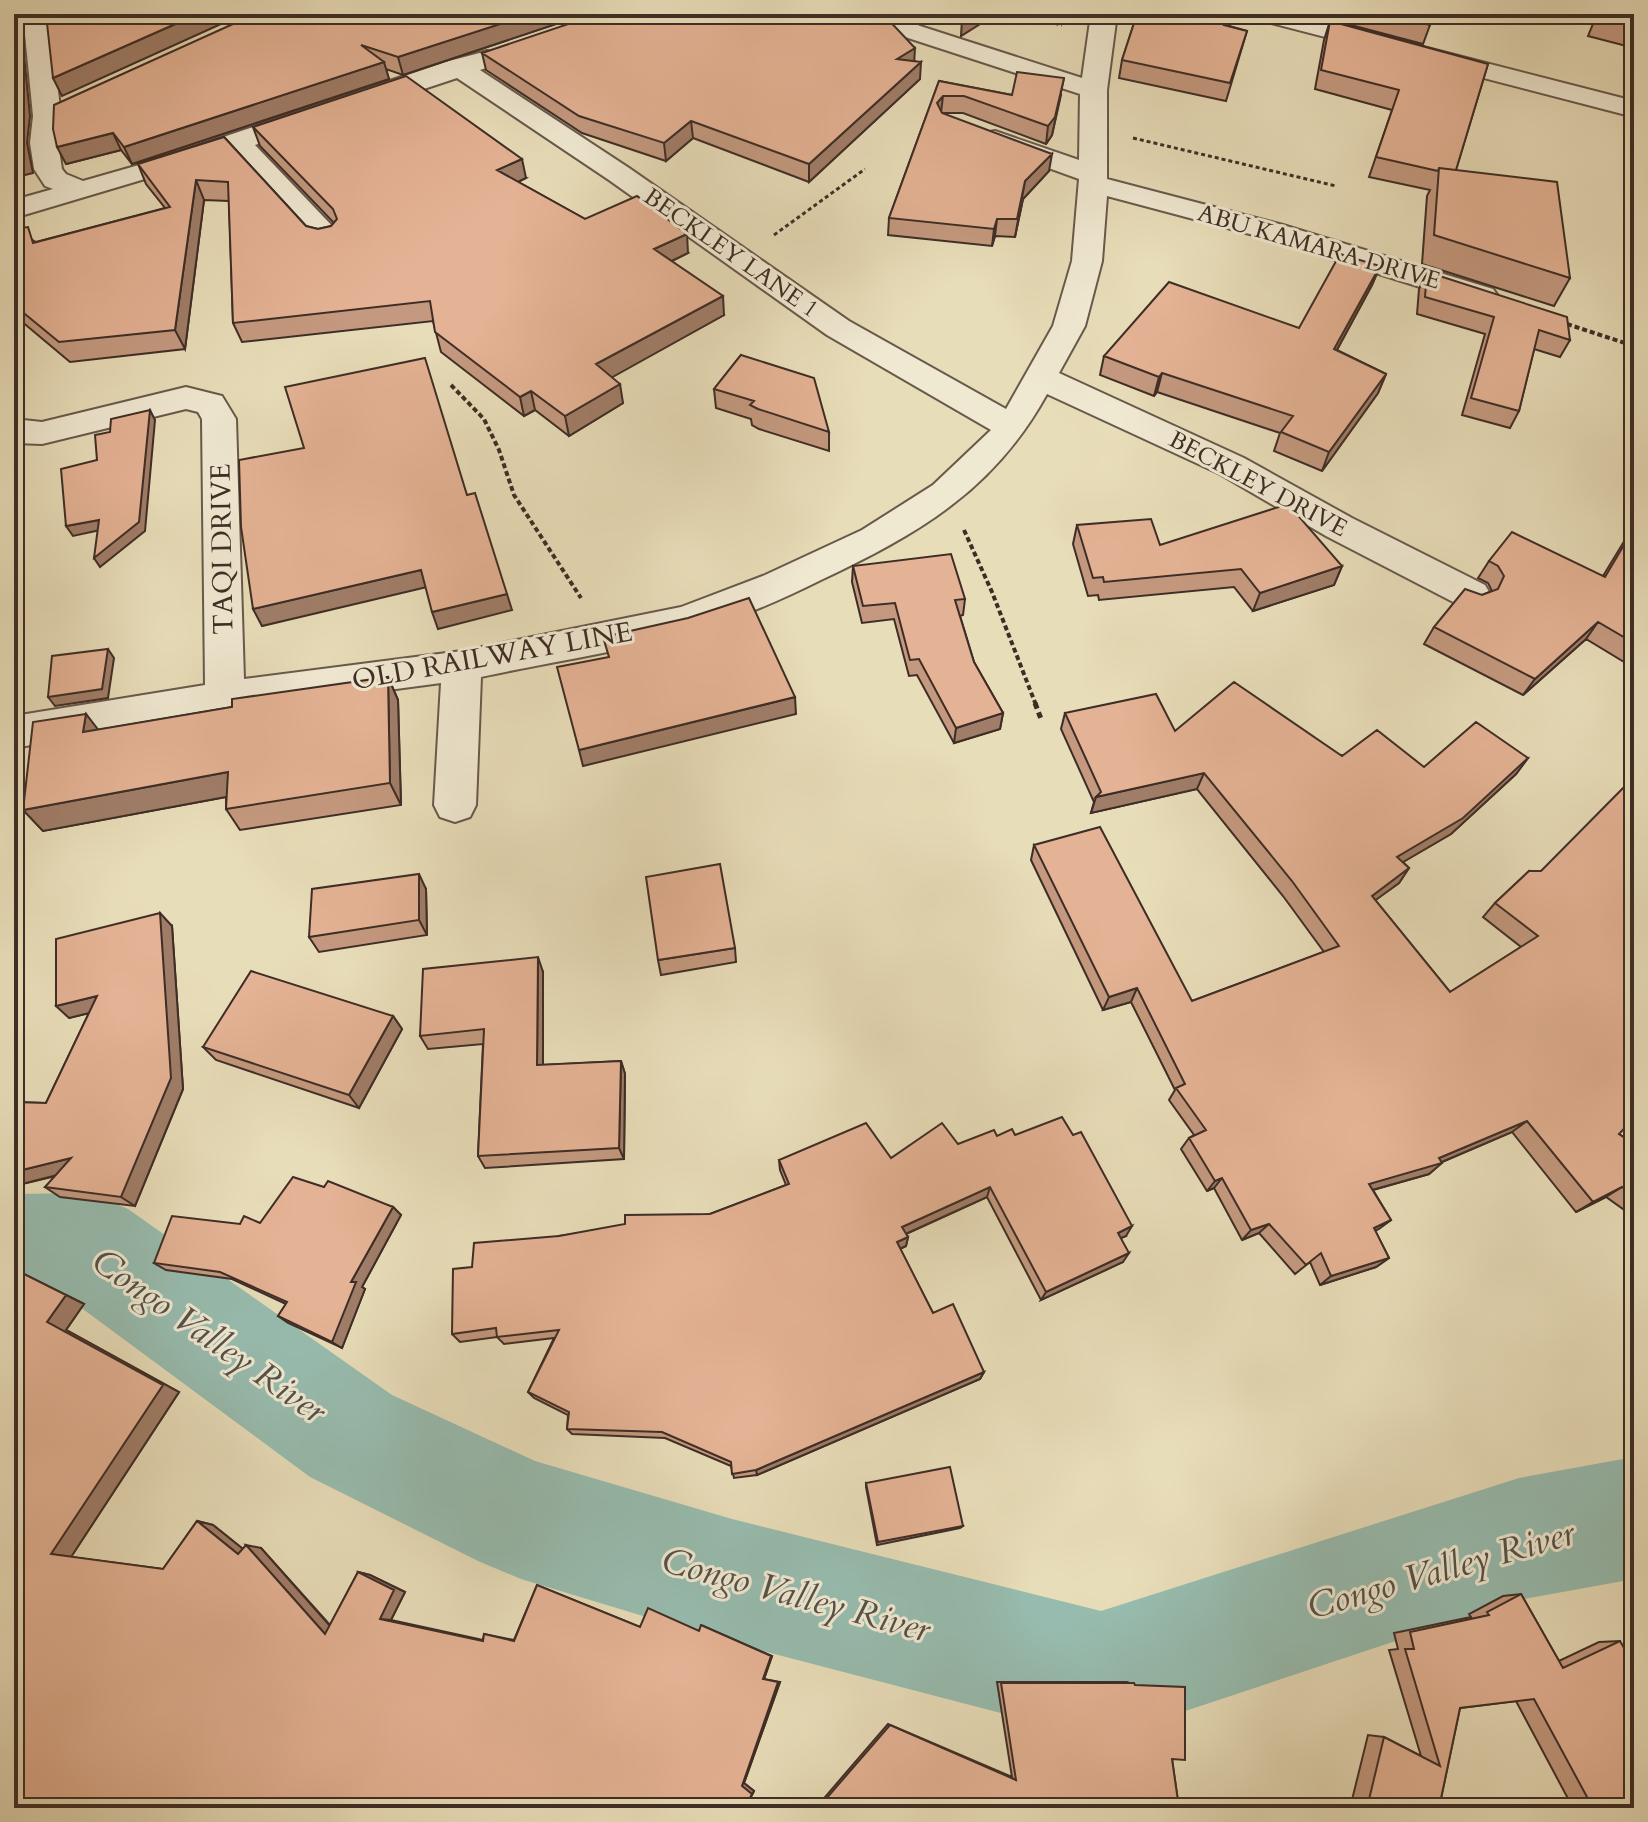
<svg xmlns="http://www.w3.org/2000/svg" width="1648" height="1822" viewBox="0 0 1648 1822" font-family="Cardo,serif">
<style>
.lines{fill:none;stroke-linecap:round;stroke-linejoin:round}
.river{fill:#97bcaf;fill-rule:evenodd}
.minor-casing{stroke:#68594b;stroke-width:4}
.path-far2{stroke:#3e2d26;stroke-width:3;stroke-dasharray:4 3;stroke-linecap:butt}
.path-far1{stroke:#3e2d26;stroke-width:4;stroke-dasharray:5 3;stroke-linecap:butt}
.path{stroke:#3e2d26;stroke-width:5;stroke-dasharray:6 4;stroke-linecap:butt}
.minor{fill:#f0e9d2;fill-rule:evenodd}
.wall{fill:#c4997f;stroke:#3e2d26;stroke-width:2}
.shaded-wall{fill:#a07d68;stroke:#3e2d26;stroke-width:2}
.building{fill:#e4b294;stroke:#3e2d26;stroke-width:2}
.labels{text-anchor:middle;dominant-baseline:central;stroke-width:6;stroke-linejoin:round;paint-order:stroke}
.far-street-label{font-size:24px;fill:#3e2d26;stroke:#f0e9d2}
.street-label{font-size:28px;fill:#3e2d26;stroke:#f0e9d2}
.near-water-label{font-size:36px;font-style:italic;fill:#545148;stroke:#f0e9d2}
</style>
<rect width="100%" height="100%" fill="#e8ddb9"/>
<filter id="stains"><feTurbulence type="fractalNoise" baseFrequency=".0025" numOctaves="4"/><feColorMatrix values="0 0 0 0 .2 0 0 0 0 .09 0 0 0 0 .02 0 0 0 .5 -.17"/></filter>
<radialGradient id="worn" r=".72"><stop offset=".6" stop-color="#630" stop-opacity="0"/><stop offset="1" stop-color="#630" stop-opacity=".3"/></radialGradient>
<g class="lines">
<!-- river -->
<path class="river" d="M89,1193l39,16 264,186 143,66 197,58 369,92 418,-133 115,-21v122l-115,21 -418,139 -369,-96 -211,-64 -43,-18 -168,-84 -238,-176 -58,1v-108z"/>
<defs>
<path id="minor" d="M23,14h26l12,102 -3,27 4,26 4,5 17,7 63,-18 303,-102 38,-10 9,2 4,6 -4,6 -16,5 149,98 220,153 157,88 47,-83 19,-65 7,-82 -94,-34 -4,-6 4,-6 10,-2 84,29 1,-66 -178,-58 -38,-17 -4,-5h34l26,12 162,52 9,-64h26l-10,76v89l176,46 210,64 5,7 -5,7 -11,2 -11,-2 -210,-66 -154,-41 -5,65 -17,65 -26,47 185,85 108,60 133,67 6,10 -6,10 -13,4 -13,-4 -133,-69 -106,-62 -173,-80c-53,96 -127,139 -224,185 -42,21 -88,41 -134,54 -68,19 -139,29 -208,44l-5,128 -6,12 -15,5 -15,-5 -6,-12 7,-122 -216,29 -211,36v-32l191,-31 -3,-266 -4,-7 -12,-3 -144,35 -28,-1v-24l28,3 144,-35 36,9 14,23 8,260 218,-28 219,-44 84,-32 97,-45 71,-45 58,-55 -164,-95 -218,-155 -152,-102 -202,67 82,86 4,6 -4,6 -11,3 -11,-3 -83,-90 -218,65v-18l39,-11 -8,-3 -11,-17 -4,-26 3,-27z
M1252,14h43l339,87v16l-378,-98z
M1436,14h26v1l-4,5h-18z"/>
</defs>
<!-- minor casing -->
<use href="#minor" class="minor-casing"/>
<!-- path-far2 -->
<path class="path-far2" d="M1034,19l28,6
M1133,138l203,48
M774,235l91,-66"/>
<!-- path-far1 -->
<path class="path-far1" d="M1567,324l67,22
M451,385l33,34 15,31 15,45 67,103
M964,530l28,62 44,113"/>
<!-- path -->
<path class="path" d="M1035,703l6,16"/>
<!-- minor -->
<use href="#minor" class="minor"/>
</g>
<!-- wall -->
<path class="wall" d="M255,14h331l-183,61 -17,-6 3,10 -257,85 -11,-14 -55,14z
M1137,14h100l-8,12 18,5 -21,70 -107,-23 3,-18z
M1329,14h103l-2,11 -7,19 -95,-25z
M1597,14h37v34l-46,-12z
M1330,21l158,43 -32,106 114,108 -16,28 -132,-42 5,-68 3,-6 -61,-13 23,-67 -77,-21 9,-49z
M482,53l433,8 5,18 -111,103 -116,-44 -27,23 -84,-28 -96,-63z
M939,81l73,14h49l-9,40 -6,9 -83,-31h-21l107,58 -26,28 -8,38 -20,-1 -3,10 -104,-11 1,-17z
M253,127l273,51 -8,4 67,37 103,34 -16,8 52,54 -113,62 12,26 -54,33 -34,-26 -11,6 -83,-64 -8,-31 -191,21 -9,-19 -4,-122 -25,-1 -19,149 -115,13 -56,-47v-86l22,13 129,-34 -19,-24 -8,-20 86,-27 82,89 12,3 13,-3 3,-3 -74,-77z
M1380,266l-8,19 -35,65 49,24 -8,19 -56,78 -48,-20 6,-18 -123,-41 -3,4 -54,-21 4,-19 195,-28z
M1427,272l143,68 -10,17 -26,-8 -15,62 -9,17 -48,-13 23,-81 -68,-20 2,-25z
M1634,276v18l-5,-1z
M741,355l88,77v19l-70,-22 -7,-4 -1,-6 -35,-11 -2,-19z
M1077,525l83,20 182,21 -8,19 -81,26 -19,-24 -135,13 -1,-5 -10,1 -15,-52z
M1634,525v143l-48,-29 -63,56 -99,-51 10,-17 48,-32 10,-4 -4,-8 -10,-5 11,-17 114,15z
M853,566l112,33 -2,16 -3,1 14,46 29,51 -3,16 -46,14 -37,-68 -8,1 -15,-57 -32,4 -10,-41z
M388,677l10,23 3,105 -161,25 -14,-21v-12l-183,34 -20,-21 63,-96 12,16 134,-23z
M1065,713l110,18 249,36 104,-9 -12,16 -65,60 -48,28 6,6 -10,15 -24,17 75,92 71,-45 -38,-30 12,-14 34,-32 90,263 15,10v59l-11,6 -17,-12 -30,15 -64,-80 -70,30 -13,12 -56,16 18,30 -16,11 14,27 -13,9 -56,18 -10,-23 -15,12 -36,-41 -17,7 -28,-52 -7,3 -26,-42 8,-11 5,-3 -25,-35 6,-10 -44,-88 -28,8 -72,-150 3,-15 158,156 132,-49 -41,-56 -86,-107 -106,24 3,-11 -33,-73z
M426,889l1,46 -108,17 -10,-15z
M172,926l11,163 -48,117 -75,-9 -15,-10 11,-11 -42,10v-84l32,1 43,-90 -20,5z
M735,948l1,14 -75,13 -3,-15z
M543,972v93l78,-4 4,13 -1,85 -139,9 -7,-12 5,-112 -55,5 -8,-13z
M393,1016l9,13 -43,79 -143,-48 -13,-13z
M1015,1135l111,101 -5,2 2,24 -82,38 -54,-103 -81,37 2,3 -2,9 -6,3 33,64 51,59 -4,7 -223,96 -23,3 -3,-12 -66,-28 -93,-4 -5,-5 1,-14 -34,-17 -6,-6 26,-54 -50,6 -7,-7 -37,5 -8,-8 20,-67 87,-31 151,-22 76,-29 -6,-15 -1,-10 112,-2 106,-22z
M324,1187l69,20 8,8 -39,72 3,2 -23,59 -54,-25 -10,-7 8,-12 -54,-25 -66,-9 -12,-7 86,-39 20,-1z
M14,1269l70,35 -18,26 113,62 -108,165 92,12 34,-48 16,4 30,24 18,-1 69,77 28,-53 12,3 35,17 -14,28 92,20 1,-6 30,6 23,-55 103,42 60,4 72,25 -8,23 16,3 -36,101 10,8 -9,17h-731z
M866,1483l97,43 -3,2 -83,17 -11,-58z
M1521,1594l38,67 40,-19 21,-1 14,167h-61l-57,-107 -56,7 -21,100h-89l18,-73 16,2 37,19 -32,-106 9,-1 -4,-16 77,-16 -2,-3 34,-18z
M997,1682h130l8,3 37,74 7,49 -354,-8v-3l63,-73 124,53z"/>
<!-- shaded-wall -->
<path class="shaded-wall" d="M14,14h6l10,102 -3,27 6,30 -16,4 5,18 -8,2v-39l4,-32z
M198,14h45l-181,82 -9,-18z
M531,14h55l-183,61 -5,-18z
M970,14h26l-35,22 1,-17z
M1230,14h7l-18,28 5,-17z
M915,48l-1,17 -17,-6z
M384,62l5,17 -257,85 -8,-17z
M921,62l-1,17 -111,103v-18z
M1064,78l-12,57 -6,9 2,-18z
M943,96l-2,17 -4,-10z
M691,121l2,17 -27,23 -2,-18z
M113,133l8,17 -55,14 -9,-17z
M1052,154l-3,17 -26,28 -8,38 10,-56z
M522,159l4,19 -25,12 -4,-20z
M196,180l8,20 -19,149 -10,-19z
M997,219l-2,17 -3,10 2,-17z
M687,234l1,19 -31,15 -3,-19z
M1380,266l-8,19 -45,83 7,-19z
M723,296l1,19 -124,69 -4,-20z
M1162,373l-5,19 -3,4 5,-19z
M1386,374l-8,19 -56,78 7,-19z
M620,384l3,19 -54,33 -4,-20z
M531,391l4,19 -11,6 -4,-19z
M150,410l5,10 -10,111 -45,36 -6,-9z
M99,520l6,9 -32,7 -7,-10z
M1342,566l-8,19 -81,26 7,-18z
M421,570l6,17 -165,39 -9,-17z
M507,594l5,16 -74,19 -6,-17z
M1598,622l-12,17 -63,56 12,-16z
M108,649l6,9 -6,40 -53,8 -7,-9z
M388,677l10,23 3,105 -11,-22z
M795,697l1,17 -213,52 -4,-16z
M1003,713l-3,16 -46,14 2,-15z
M86,714l17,22 -20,-4z
M1528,758l-12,16 -65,60 -65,38 11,-15z
M228,772l14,22 -199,37 -20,-21z
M1204,773l-7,16 -106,24 5,-16z
M1409,868l-10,15 -37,27 10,-14z
M419,874l7,15 1,46 -8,-15z
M160,913l12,13 11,163 -48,117 -14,-9z
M538,957l5,15v106l-6,-13z
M1137,988l-6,14 -28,8 6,-13z
M97,996l13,12 -41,10 -13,-12z
M393,1016l9,13 -43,79 -10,-13z
M621,1061l4,13 -1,85 -5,-11z
M1527,1121l-15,11 -75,32 5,-1 -13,11 -71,20 11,-10 70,-26z
M71,1158l14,10 -71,18v-14z
M1222,1178l-8,10 -7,3 8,-10z
M990,1187l-3,10 -86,39 1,-9z
M1622,1187l-16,10 -30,15 17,-10z
M393,1207l8,8 -39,72 3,2 -23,59 -10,-6 19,-60z
M1391,1220l-12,9 -17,8 12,-9z
M1269,1224l-10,9 -17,7 9,-10z
M1132,1226l-6,10 -14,6 6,-9z
M908,1237l-2,9 -11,5 2,-9z
M1129,1253l-6,9 -82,38 5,-8z
M1389,1258l-13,9 -56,18 11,-9z
M66,1295l18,9 -18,26 113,62 -108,165 -20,-3 -4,-232z
M984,1372l-4,7 -223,96 -1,-5z
M197,1521l16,4 40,32 -15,-3z
M246,1545l15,3 77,87 -13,-1z
M358,1572l12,3 35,17 -14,28 -11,-1z
M701,1625l71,31 -8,23h-1z
M778,1682h2l-36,101 10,8 -9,17 -3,-22z"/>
<!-- building -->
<path class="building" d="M46,14h152l-145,64z
M255,14h276l-133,43 -37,-12 23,17 -260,85 -11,-14 -56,14 -4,-18 1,-24z
M598,14h285l32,34 -18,11 24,3 -112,102 -118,-43 -27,22 -85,-27 -97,-63z
M1137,14h93l-6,11 23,6 -17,52 -108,-23z
M1388,14h44l-2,11z
M1598,14h36v13l-37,-10z
M14,21l7,78 -3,27 6,29 -10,3z
M1330,21l158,43 -32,106 -17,-2 -1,3 -62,-14 23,-67 -78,-20z
M1017,72l47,6 -9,39 -7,9 -84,-30h-21l-6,7 5,10 110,41 -27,27 -8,38h-20l-3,10 -105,-11 50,-137 73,14z
M406,76l116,83 -25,11 88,49 52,-23 50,38 -33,15 69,47 -127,68 24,20 -55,32 -34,-25 -11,6 -85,-65 -5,-31 -197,22 -5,-141 -32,-2 -21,150 -116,12 -45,-37v-76l14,-2 5,16 137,-36 -32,-43 86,-27 82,89 12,3 13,-3 6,-7 -4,-10 -80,-82z
M1439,168l118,14 13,96 -136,-43z
M1340,254l40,12 -46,83 52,25 -57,78 -48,-20 12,-16 -131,-43 -3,4 -55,-21 65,-74 130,46z
M1427,272l140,45 3,23 -31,-10 -20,81 -48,-13 23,-81 -69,-20z
M741,355l73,23 15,54 -71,-23 -8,-4 4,-4 -40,-12z
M425,358l42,137 8,-2 32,101 -75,18 -11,-42 -168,39 -12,-82 -2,-67 65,-12 -19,-61z
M150,410l-11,112 -45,36 5,-38 -33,6 -5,-57 36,-9 -2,-25 15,-3 1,-13z
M1288,504l54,62 -82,27 -19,-24 -137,13 -1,-5 -10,1 -16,-53 74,-6 9,26z
M1634,528v115l-36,-21 -63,57 -101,-52 31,-38 17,6 16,-6 6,-13 -6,-10 -9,-5 23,-29 93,45z
M951,554l14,45 -10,1 19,62 29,51 -47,15 -37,-69 -9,1 -15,-57 -32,3 -10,-40z
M749,598l46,99 -216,53 -22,-83 52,-10 -6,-20 85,-19z
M108,649l-6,40 -54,8 4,-41z
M388,677l2,106 -164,26 2,-37 -205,38 10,-88 53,-8 -3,18 149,-25v-8z
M1234,682l108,74 35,-26 47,37 52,-45 52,36 -65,60 -66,39 12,11 -37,28 78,96 88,-56 -43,-33 34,-32h12l93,-94v341l-15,16 15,10v50l-12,-7 -29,15 -66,-81 -88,37 3,5 -73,21 22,36 -17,8 15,30 -58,18 -10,-23 -15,12 -37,-41 -18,6 -29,-52 -7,3 -26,-43 17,-8 -30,-42 9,-4 -48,-96 -28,9 -75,-152 66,-18 92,174 147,-55 -47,-65 -88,-108 -108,24 5,-5 -36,-79 91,-19 19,37z
M720,864l15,84 -77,12 -12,-83z
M419,874v46l-110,17 3,-48z
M160,913l11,165 -50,119 -76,-10 26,-29 -57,14v-70l32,1 51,-107 -41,10v-67z
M538,957l-1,108 84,-4 -2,87 -141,8 6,-127 -64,7 3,-67z
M251,971l142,45 -44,79 -146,-48z
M1062,1117l11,18 8,-3 51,94 -14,7 11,20 -83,39 -56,-105 -88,40 6,10 -11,5 36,71 20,-9 31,68 -228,98 -24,4 -1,-12 -69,-30 -95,-3 2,-17 -41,-20 31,-62 -62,7 -1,-9 -44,6 1,-65 19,-2 2,-24 85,-7 66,-12v-9l85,-1 79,-30 -10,-24 87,-37 25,35 51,-35 16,21 36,-14 3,6 15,-7 3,6z
M293,1177l31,10 4,-6 65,26 -42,75h5l-24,60 -54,-26 9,-14 -67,-30 -66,-9 18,-47 68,8 4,-8 16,7z
M14,1269l52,26 -19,27 116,63 -112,169 112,15 34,-48 41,33 8,-9 79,89 33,-62 36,18 -14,29 103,22 1,-7 30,7 23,-56 103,42 8,-19 51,23 2,-6 70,31 -8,23 15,3 -36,104 10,8 -7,14h-731z
M950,1467l13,59 -85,16 -12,-59z
M1521,1594l42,74 57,-27 14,24v143h-41l-59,-109 -74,9 -21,100h-72l17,-71 56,29 -35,-117h9l-4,-17 79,-17 -2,-3z
M1001,1683h133l1,2 50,2v73l-13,-1 7,49h-348l-6,-8 65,-75 126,55z"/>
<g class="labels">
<!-- far-street labels -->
<g class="far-street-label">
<text transform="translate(1319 247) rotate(16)">ABU KAMARA DRIVE</text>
<text transform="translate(731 253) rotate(35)">BECKLEY LANE 1</text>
<text transform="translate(1258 484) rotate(28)">BECKLEY DRIVE</text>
</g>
<!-- street labels -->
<g class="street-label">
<text transform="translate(222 549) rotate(-91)">TAQI DRIVE</text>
<text transform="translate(492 656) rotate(-10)">OLD RAILWAY LINE</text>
</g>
<!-- near-water labels -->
<g class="near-water-label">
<text transform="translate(209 1336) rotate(35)">Congo Valley River</text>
<text transform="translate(1441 1570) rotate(-16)">Congo Valley River</text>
<text transform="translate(796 1595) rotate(15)">Congo Valley River</text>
</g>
</g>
<!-- margin -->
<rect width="1648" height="1822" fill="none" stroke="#e8ddb9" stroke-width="48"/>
<rect x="16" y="16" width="1616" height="1790" fill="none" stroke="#3e2d26" stroke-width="4"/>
<rect x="24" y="24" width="1600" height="1774" fill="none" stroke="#3e2d26" stroke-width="2"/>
<rect width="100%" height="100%" filter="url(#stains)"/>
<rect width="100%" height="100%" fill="url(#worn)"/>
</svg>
